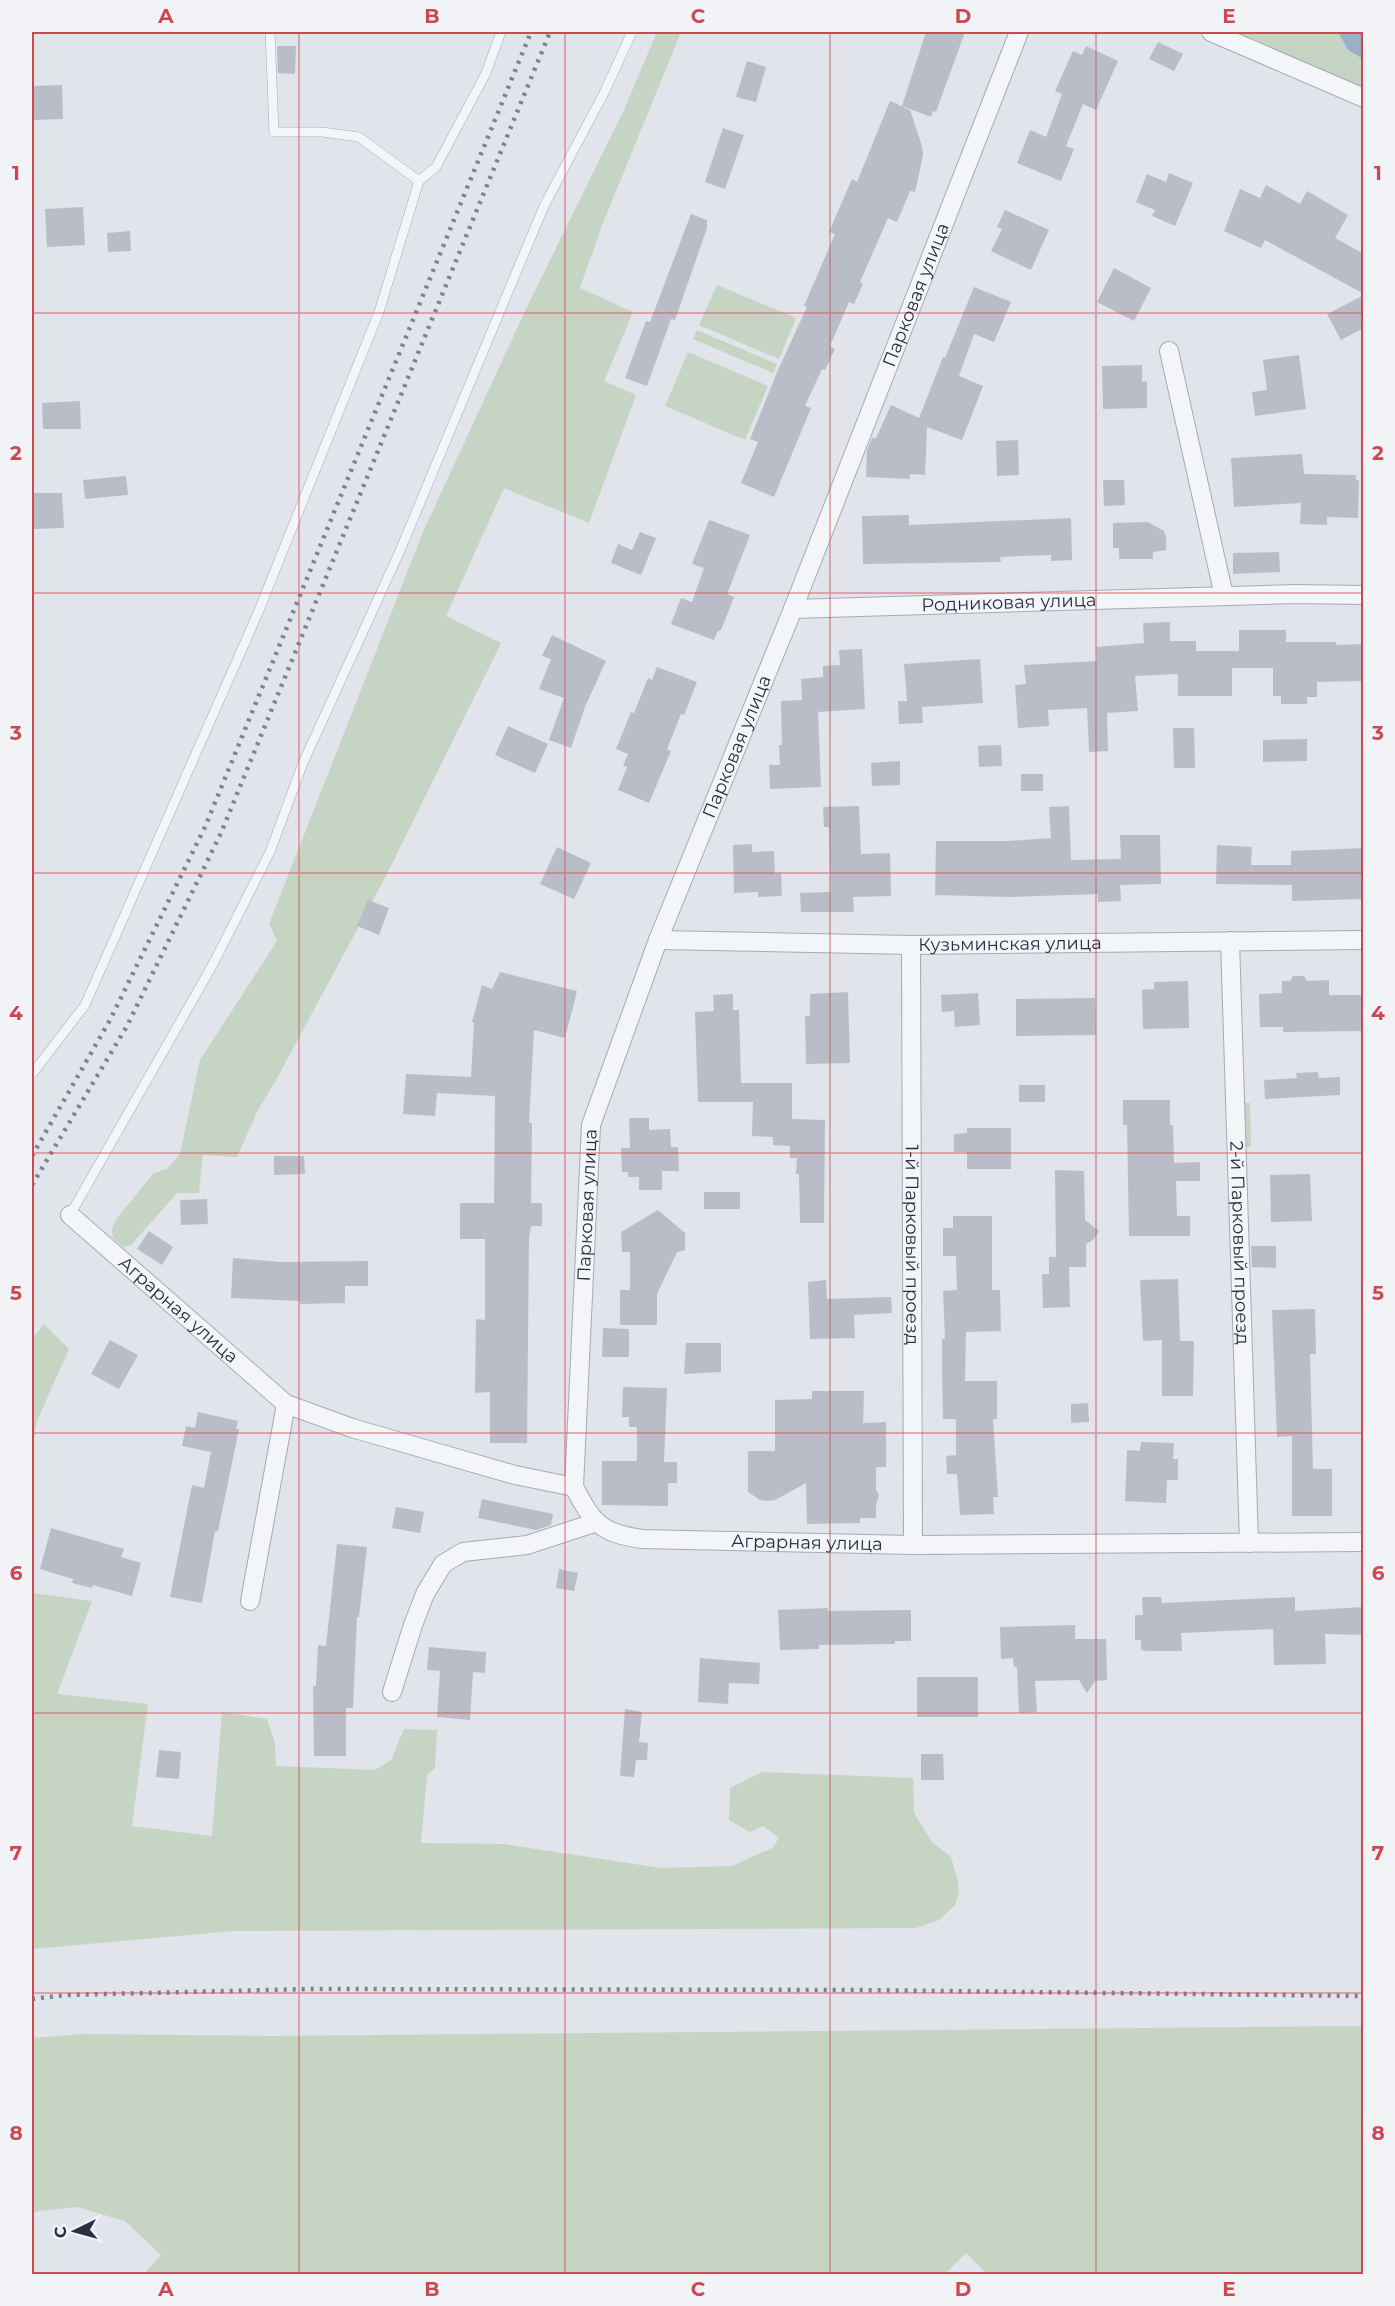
<svg xmlns="http://www.w3.org/2000/svg" width="1395" height="2306" viewBox="0 0 1395 2306" font-family="Montserrat,sans-serif">
<style>
.green{fill:#c5d4c3}
.water{fill:#9daec9}
.building{fill:#b9bdc7}
.lines{fill:none;stroke-linecap:round;stroke-linejoin:round}
.service-casing{stroke:#a6aab4;stroke-width:10}
.minor-casing{stroke:#a6aab4;stroke-width:20}
.service{stroke:#f4f5f8;stroke-width:9}
.minor{stroke:#f4f5f8;stroke-width:18}
.rail{stroke:#7b8293;stroke-width:4.5;stroke-dasharray:3 6;stroke-linecap:butt}
.grid{fill:none;stroke:#cd4850;stroke-width:1.5;stroke-opacity:0.55}
.labels{text-anchor:middle;dominant-baseline:central;stroke-width:6;stroke-linejoin:round;paint-order:stroke}
.street-label{font-size:18px;fill:#2a3041;stroke:#f1f3f7}
.neatline{fill:none;stroke:#cd4850;stroke-width:2}
.grid-label{font-size:20px;text-anchor:middle;font-weight:bold;fill:#cd4850}
</style>
<rect width="100%" height="100%" fill="#e1e4ea"/>
<!-- green -->
<path class="green" d="M657,32h24l-78,191 -23,65 53,24 -29,69 32,14 -47,128 -85,-35 -58,128 55,27 -115,233 -110,204 -18,30 -21,47 -34,-2 -4,38h-22l-46,52 -8,2 -10,-9 -1,-9 5,-11 37,-45 13,-4 13,-15 20,-94 77,-119 -8,-17 154,-392 103,-223 97,-197z
M1219,32h119l10,18 15,9v35z
M717,285l79,33 -17,41 -80,-34z
M697,330l80,34 -4,9 -80,-34z
M688,352l80,34 -23,54 -80,-34z
M1241,1103h9l1,44h-6z
M44,1324l25,25 -32,72 -5,31v-113z
M32,1593l60,8 -35,93 91,10 -16,122 80,10 10,-124 45,7 8,24 1,23 99,4 16,-10 13,-31 33,1 -2,38 -8,7 -6,68 82,1 158,24 71,-2 40,-18 7,-10 -16,-12 -13,6 -21,-12 1,-32 32,-16 151,6 1,35 18,29 19,15 7,25 1,11 -4,12 -16,15 -23,8 -682,3 -202,18z
M1363,2026v248h-265l-4,-1 -107,1 -21,-21 -21,21h-801l17,-19 -36,-34 -48,-14 -39,4 -6,3v-176l49,-4 190,2z"/>
<!-- water -->
<path class="water" d="M1338,32h25v27l-15,-9z"/>
<!-- building -->
<path class="building" d="M926,32h39l-29,80 -3,-1 -2,6 -29,-11z
M1158,42l25,12 -9,17 -25,-12z
M277,46h19l-1,28 -17,-1z
M1086,46l32,15 -22,49 -13,-6 -17,42 8,3 -13,32 -44,-18 13,-33 16,7 16,-43 -7,-3 18,-40 9,4z
M747,61l19,6 -10,35 -20,-5z
M62,85l1,34 -31,1v-34z
M890,101l20,9 12,36 1,9 -8,37 -5,-1 -13,31 -9,-4 -28,64 3,2 -9,20 -5,-2 -19,44 5,3 -10,21 -3,-1 -17,37 6,2 -37,89 -33,-14 17,-41 -8,-3 28,-69 29,-63 -3,-1 31,-72 -6,-2 23,-53 5,3z
M723,128l21,7 -19,54 -20,-7z
M1169,173l24,10 -18,43 -23,-10 3,-6 -19,-8 11,-28 19,8z
M1266,185l34,19 7,-13 41,24 -13,23 29,16v40l-99,-54 -4,8 -37,-17 16,-42 20,9z
M83,207l2,38 -38,2 -2,-38z
M1005,210l44,20 -18,40 -40,-19 11,-22 -5,-2z
M691,214l16,6v8l-32,92 -4,-1 -24,67 -22,-8 21,-57 4,1z
M130,231l1,20 -23,1 -1,-19z
M1114,268l37,20 -17,33 -37,-19z
M974,287l37,15 -17,40 -20,-8 -15,42 24,10 -21,54 -35,-13 -2,48 -15,-1v5l-44,-2 1,-27 5,-12h4l15,-33 28,13 24,-61 2,1z
M1364,295v33l-23,12 -14,-26z
M1299,355l7,54 -51,7 -3,-24 15,-2 -4,-30z
M1142,365v17l5,-1v27l-44,1 -1,-43z
M80,401l1,28h-38l-1,-26z
M1018,440l1,35 -22,1 -1,-35z
M1302,454l2,20 52,1v5h3l-1,38 -31,-1v8l-27,-1 1,-21 -67,4 -3,-49z
M126,476l2,19 -43,4 -2,-19z
M1103,480h21l1,25 -21,1z
M32,493h30l2,35 -32,1z
M909,515v10l162,-7 1,42 -21,1v-6l-51,2 1,5 -138,2 -1,-48z
M709,520l41,15 -23,59 7,3 -13,33 -4,2 -3,8 -43,-16 10,-26 11,4 12,-34 -12,-4z
M1148,522l16,9 2,6v13l-13,2v7h-34v-11h-6v-25z
M640,532l16,6 -15,37 -30,-12 7,-19 14,6z
M1279,552l1,20 -47,2v-21z
M1170,622v19h26v10h43v-21h47v12h50v3l28,-1v37l-47,1v15h-10v7h-26v-8h-8v-28h-41v28h-54v-22l-43,2 3,35 -31,2 1,38 -19,1 -2,-44 -39,2 1,16 -31,2 -3,-43 11,-1 -2,-19 73,-4 -1,-14 48,-4 -1,-20z
M552,635l54,26 -21,46 -14,41 -22,-8 15,-42 -25,-9 12,-30 -9,-3z
M862,649l3,60 -47,3 3,75 -51,2 -1,-24h11l-1,-20h3l-1,-44 21,-1 -1,-21 22,-2v-11l17,-1 -1,-15z
M980,659l3,44 -61,4 1,16 -24,1 -1,-23h9l-3,-37z
M657,667l40,15 -13,33 -3,-1 -14,35 4,2 -22,52 -31,-13 9,-23 -4,-1 5,-12 -12,-5 15,-37 3,1 14,-35 4,2z
M508,726l40,18 -13,29 -40,-18z
M1173,728h21l1,40h-21z
M1307,739v22l-44,1v-22z
M1001,745l1,21 -23,1 -1,-21z
M900,761v24l-28,1 -1,-23z
M1021,774h22v17h-22z
M859,806l2,48 29,-1 1,43 -38,1 1,15h-53l-1,-19 31,-1 -2,-65h-5l-1,-20z
M1069,806l2,54 50,-1 -1,-24h40l1,49 -41,1 1,16 -23,1v-8l-89,3 -74,-2 1,-54h71l44,-3 -2,-31z
M752,844v8l22,-1 1,23 6,-1 1,23 -24,1v-5l-24,1 -1,-48z
M1217,845l35,2 -1,18h40v-14l73,-3v51l-72,2v-16l-76,-1z
M557,847l34,16 -17,36 -34,-15z
M368,900l21,8 -10,27 -22,-9z
M500,972l77,19 -12,47 -31,-8 -5,93h3l-1,80h11v23h-11l-2,13 -2,204h-37v-51l-15,1 1,-74 9,1v-81h-25v-36h34l1,-107 -58,-3 -2,23 -32,-2 3,-40 65,3 3,-54 -2,-1 10,-37 10,4z
M1293,976h11l3,5 22,-1v15h35v36l-81,1v-5h-23l-1,-33 23,-1v-12h8z
M1188,981l1,47 -46,1 -1,-39 12,-1v-7z
M848,992l2,71 -44,1 -1,-48h5v-22z
M978,993l2,32 -25,2 -1,-16 -12,1 -1,-17z
M733,994v16h6l2,73h51v36l33,1 -1,103h-24l-1,-49h-3l1,-16h-7v-12l-17,-1v-8l-21,-1 1,-34h-55l-3,-90 19,-1 -1,-16z
M1095,998l1,37 -80,1v-37z
M1318,1072l1,6 21,-1v18l-75,4 -1,-19 33,-2 -1,-5z
M1019,1085h26v17h-26z
M1123,1100h47v25h3l1,38 26,-1v19h-24l1,35h13v20h-61l-2,-111h-4z
M629,1118h20v12l21,-1 1,18h7l1,24h-17v19h-23v-13h-11v-5h-6l-1,-24h9z
M967,1128h44v41h-44v-17h-13v-18l13,-1z
M274,1156h30l1,18 -31,1z
M1055,1170l29,1 1,49 14,11 -5,8 -8,5v23h-17l1,40 -27,1 -1,-34h7v-17h7z
M1310,1174l2,47 -41,1 -1,-47z
M704,1192h36v17h-36z
M207,1199l1,25 -27,1 -1,-25z
M658,1210l27,23v17l-8,2 -20,42v31h-37v-35h10v-38h-8l-1,-20z
M953,1216h39v74h8l1,41 -35,1 -1,49h32v38h-4l5,78h-5l1,17 -34,1 -3,-41h-10l-1,-18 10,-1v-36h-13l-1,-47v-33h3l-2,-48 14,-1 -1,-34h-13v-28h10z
M149,1231l24,16 -11,18 -25,-16z
M1251,1246h25v22l-24,-1z
M233,1258l47,4 88,-1v25h-23v17l-45,1v-3l-69,-3z
M1178,1279l2,62h14l-1,55h-31v-56l-19,1 -3,-61z
M826,1280l1,19 64,-2 1,16 -38,2 1,23 -45,1 -2,-57z
M1315,1309l1,45h-6l3,115h19v47h-40v-80l-15,1 -5,-127z
M603,1328l26,1v28h-27z
M110,1340l28,15 -19,34 -28,-15z
M686,1343h35v29l-37,2z
M623,1387l44,1 -3,74h13v21h-9v23l-66,-1v-44h35v-34h-8v-10h-7z
M812,1391h52l-1,32 23,-1v45h-10v23l3,5 -3,10v13h-16v5l-53,1 -1,-41 -31,17 -7,1 -8,-1 -12,-8v-41h27v-51l37,-1z
M1088,1403l1,19 -18,1v-19z
M198,1412l40,9 -2,8h3l-21,102h-3l-13,72 -32,-6 22,-112 12,3 7,-36 -29,-6 4,-20 9,2z
M1141,1442l33,1 -1,16h5v21h-11l-1,23 -41,-2 2,-51 13,1z
M482,1499l71,15 -2,11 -15,5 -58,-12z
M396,1507l28,5 -4,21 -28,-5z
M51,1528l73,21 -3,8 20,6 -9,33 -39,-11 -1,3 -20,-5 1,-4 -33,-10z
M337,1544l30,3 -8,70h-2l-4,91h-7v48h-32l-1,-70h3l2,-41 8,1z
M559,1569l19,4 -4,18 -18,-3z
M1142,1597h19l1,6 133,-6v14l69,-4v28l-39,-1 1,30 -52,1 -1,-36 -92,4 1,18h-34l-7,-1v-10h-6v-25h8z
M828,1608v3l83,-1v31h-16v3l-76,1v4l-39,1 -2,-40z
M1075,1625v14h31l1,41 -12,1 -8,12 -8,-13 -44,1 2,31 -18,1 -2,-46h-3l-1,-9 -12,1 -1,-32z
M429,1647l57,5 -1,21 -12,-1 -3,48 -33,-3 3,-46 -13,-1z
M700,1658l60,5 -1,21 -30,-1 -1,21 -30,-2z
M917,1677h61v40h-61z
M625,1709l17,3 -3,30 9,1 -1,17h-11l-2,17 -14,-1z
M159,1750l22,2 -2,27 -23,-2z
M921,1754h22l1,26h-23z"/>
<g class="lines">
<defs>
<path id="service" d="M419,181l17,-14 50,-94 15,-41
M32,1074l53,-69 172,-390 122,-303 40,-131 -60,-44 -37,-5h-48l-4,-100
M70,1215l142,-249 58,-114 33,-89 96,-210 145,-347 60,-113 28,-61"/>
<g id="minor">
<path d="M1211,32l153,66"/>
<path d="M1169,351l55,245"/>
<path id="s1" d="M793,609l501,-15 70,1"/>
<path id="s2" d="M658,940l253,5 453,-5"/>
<path id="s3" d="M1230,941l19,602"/>
<path id="s4" d="M911,945l2,600"/>
<path id="s5" d="M70,1215l216,189 66,24 163,47 59,12c19,36 26,46 68,52l271,6 451,-3"/>
<path id="s6" d="M574,1487l17,-362 67,-185 135,-331 226,-577"/>
<path d="M250,1601l36,-197"/>
<path d="M392,1692l21,-67 12,-31 18,-30 20,-12 64,-7 70,-23"/>
</g>
</defs>
<!-- service casing -->
<use href="#service" class="service-casing"/>
<!-- minor casing -->
<use href="#minor" class="minor-casing"/>
<!-- service -->
<use href="#service" class="service"/>
<!-- minor -->
<use href="#minor" class="minor"/>
<!-- rail -->
<path class="rail" d="M32,1156l78,-136 95,-193 326,-795
M32,1185l95,-159 94,-193 329,-801
M32,1999l34,-4 243,-6 549,1 506,6"/>
</g>
<!-- grid -->
<path class="grid" d="M299,32v2242M565,32v2242M830,32v2242M1096,32v2242M32,313h1332M32,593h1332M32,873h1332M32,1153h1332M32,1433h1332M32,1713h1332M32,1993h1332"/>
<g class="labels">
<!-- street labels -->
<g class="street-label">
<text stroke="none"><textPath href="#s6" startOffset="1254">Парковая улица</textPath></text>
<text stroke="none"><textPath href="#s1" startOffset="216">Родниковая улица</textPath></text>
<text stroke="none"><textPath href="#s6" startOffset="768">Парковая улица</textPath></text>
<text stroke="none"><textPath href="#s2" startOffset="352">Кузьминская улица</textPath></text>
<text stroke="none"><textPath href="#s6" startOffset="282">Парковая улица</textPath></text>
<text stroke="none"><textPath href="#s3" startOffset="302">2-й Парковый проезд</textPath></text>
<text stroke="none"><textPath href="#s4" startOffset="300">1-й Парковый проезд</textPath></text>
<text stroke="none"><textPath href="#s5" startOffset="144">Аграрная улица</textPath></text>
<text stroke="none"><textPath href="#s5" startOffset="843">Аграрная улица</textPath></text>
</g>
</g>
<!-- border -->
<rect width="1395" height="2306" fill="none" stroke="#f1f3f7" stroke-width="66"/>
<!-- north arrow -->
<g transform="translate(75 2231) rotate(265)" stroke="#f1f3f7" stroke-width="4.5" paint-order="stroke">
<path d="M0-4.5L10 22L0 15L-10 22Z" fill="#2a3041"/>
<text y="-9" font-size="16" font-weight="bold" text-anchor="middle" fill="#2a3041">С</text>
</g>
<rect x="33" y="33" width="1329" height="2240" class="neatline"/>
<g class="grid-label">
<text x="166" y="23">A</text>
<text x="432" y="23">B</text>
<text x="698" y="23">C</text>
<text x="963" y="23">D</text>
<text x="1229" y="23">E</text>
<text x="16" y="180">1</text>
<text x="1378" y="180">1</text>
<text x="16" y="460">2</text>
<text x="1378" y="460">2</text>
<text x="16" y="740">3</text>
<text x="1378" y="740">3</text>
<text x="16" y="1020">4</text>
<text x="1378" y="1020">4</text>
<text x="16" y="1300">5</text>
<text x="1378" y="1300">5</text>
<text x="16" y="1580">6</text>
<text x="1378" y="1580">6</text>
<text x="16" y="1860">7</text>
<text x="1378" y="1860">7</text>
<text x="16" y="2140">8</text>
<text x="1378" y="2140">8</text>
<text x="166" y="2296">A</text>
<text x="432" y="2296">B</text>
<text x="698" y="2296">C</text>
<text x="963" y="2296">D</text>
<text x="1229" y="2296">E</text>
</g>
</svg>
